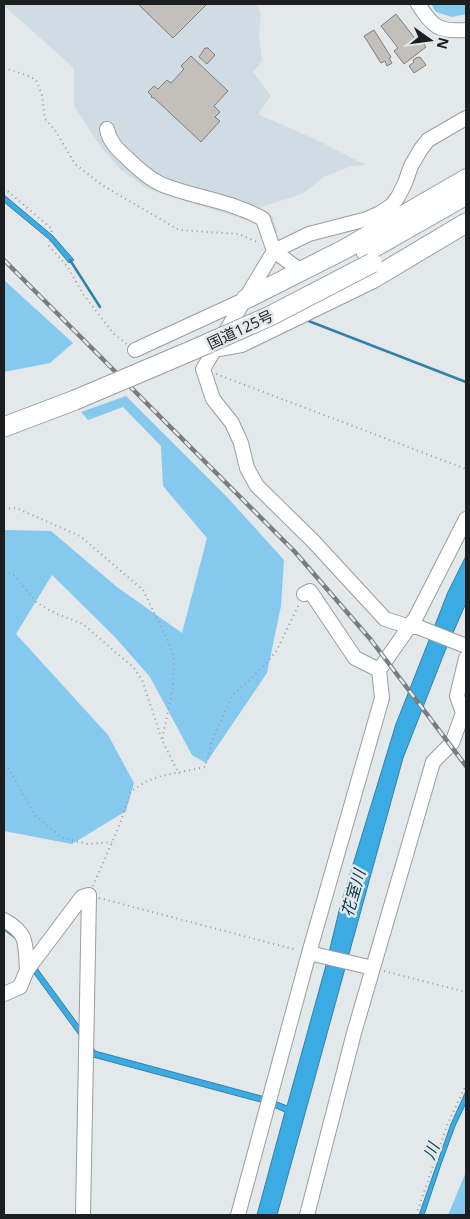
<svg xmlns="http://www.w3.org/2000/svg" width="470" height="1219" viewBox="0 0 470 1219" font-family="'Open Sans','Noto Sans JP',sans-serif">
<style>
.built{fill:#d0dce4}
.green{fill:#86c9ef}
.water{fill:#3bace3;stroke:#3281a8}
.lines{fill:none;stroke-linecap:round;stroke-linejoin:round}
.stream{stroke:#3281a8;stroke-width:2.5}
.building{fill:#c3bfbb;stroke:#817d7a}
.minor-casing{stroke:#989da0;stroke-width:16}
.highway-casing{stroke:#989da0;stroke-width:21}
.path{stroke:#9a9da0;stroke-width:2;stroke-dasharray:1 4;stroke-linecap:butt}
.minor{stroke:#fff;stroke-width:14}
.highway{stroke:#fff;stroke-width:19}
.rail-casing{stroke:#7a7c7f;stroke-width:4.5}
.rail{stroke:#e3e8eb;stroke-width:2.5;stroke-dasharray:8;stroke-linecap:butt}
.highway-bridge-casing{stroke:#989da0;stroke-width:21;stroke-linecap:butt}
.highway-bridge{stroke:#fff;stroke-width:19}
.labels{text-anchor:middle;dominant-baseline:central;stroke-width:5;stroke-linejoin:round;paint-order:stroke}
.street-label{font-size:15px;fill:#1d1e20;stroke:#e3e8eb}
.water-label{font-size:16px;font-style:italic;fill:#06374e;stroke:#e3e8eb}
</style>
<rect width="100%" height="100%" fill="#e3e8eb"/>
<!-- built -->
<path class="built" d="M4,4h252l5,10 -2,19 3,28 -9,11 18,24 -13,18 59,26 49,25 -15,1 -27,11 -22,17 -41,13 12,10 5,15 -14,5 -3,-10 -6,-4 -107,-34 -28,-20 -19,-22 -27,-41v-38l-70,-62z"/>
<!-- green -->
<path class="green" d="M431,4h35v10l-14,3 -16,-5z
M4,280l69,63 -23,20 -46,9z
M126,396l101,101 57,63 -3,46 -14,67 -61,90 -14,-8 -42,-78 -36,-41 -62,-61 -36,59 92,101 26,48 -8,28 -54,33 -68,-13v-301l47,1 66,56 65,46 25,-95 -44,-52 -2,-40 -38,-39 -35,13 -7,-8z
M466,1172v43h-18z"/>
<!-- water -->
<path class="water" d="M4,195l49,41 21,24 -5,3 -19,-23 -46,-38z
M466,556v47l-21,48 -42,107 -126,457h-20l28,-103 -21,-9 -171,-46 -8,-14 -50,-68 -19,-36 -12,-9v-7l26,31 9,17 50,68 6,12 170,46 22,9 38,-137 15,-62 56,-183 52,-132z
M466,1091v12l-11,23 -14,38 -17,51h-5l32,-91z"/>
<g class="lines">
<!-- stream -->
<path class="stream" d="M70,260l30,47
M306,320l160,62"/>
</g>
<!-- building -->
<path class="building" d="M138,4h69l-34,34z
M396,14l21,27 3,-2 6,8 -22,17 -10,-13 4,-3 -17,-22z
M374,30l17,27 -2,1 3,5 -5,3 -2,-5 -4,2 -17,-27z
M205,48h3l7,7 -8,9 -8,-7z
M191,56l37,35 -14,15 6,6 -5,5 5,4 -19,21 -47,-44 -3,-1 1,-1 -4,-4 6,-6 4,3 9,-9 4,3 13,-14 -3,-3z
M420,57l6,8 -12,8 -5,-7 5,-4 -1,-2 3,-2z"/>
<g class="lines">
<defs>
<path id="minor" d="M418,4c15,23 20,28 48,26
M466,118l-38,22 -7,9 -10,17 -6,17 -7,14 -7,9 -11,7 -13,6 -58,15 -35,17 -71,118 10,30 19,24 9,20 6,25 10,18 56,55 72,78 25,8h8l48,19
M107,129c2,12 10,20 19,28 11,11 23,22 37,28 33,13 69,16 100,34l11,32 27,20
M135,350l111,-51
M379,670l37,-53 50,-98
M4,920c25,14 21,24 23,50
M309,953l64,15
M4,994l16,-7 7,-17 55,-73 7,-2 -6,320
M238,1215l71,-262 73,-255 -3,-28 -24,-12 -45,-67 -6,3
M307,1215l47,-182 79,-271 19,-19 11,-30 -6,-17 9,-38"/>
<path id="highway" d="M366,252l100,-57
M246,299l99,-50 121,-70
M217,347l23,-4 132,-64 94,-56
M4,427l71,-27"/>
</defs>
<!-- minor casing -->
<use href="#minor" class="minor-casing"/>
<!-- highway casing -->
<use href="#highway" class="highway-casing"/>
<!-- path -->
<path class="path" d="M4,68l25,8 7,4 6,15 3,24 10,11 20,34 27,21 77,45 60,4 20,9
M4,188l48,41 -3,17 18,20 16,28 31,40 13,10
M216,374l250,95
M4,509l12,-1 64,28 63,54 26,53 5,17 -1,28 -11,52
M4,572l9,2 24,29 20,11 26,10 51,44 8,12 20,60 17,34
M4,765l5,4 26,46 27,23 26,6 24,-2
M93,886l27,-62 10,-32 17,-11 14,-5 44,-9 8,-29 20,-44 19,-16 24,-26 23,-48
M99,898l198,52
M384,971l82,21
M416,1215l32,-92 18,-38"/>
<!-- minor -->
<use href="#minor" class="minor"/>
<!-- highway -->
<use href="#highway" class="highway"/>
<defs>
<path id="rail" d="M4,260l291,292 76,88 95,126"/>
</defs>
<!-- rail casing -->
<use href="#rail" class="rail-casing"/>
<!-- rail -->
<use href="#rail" class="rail"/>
<defs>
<path id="highway-bridge" d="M75,400l118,-50 77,-34 102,-53"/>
</defs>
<!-- highway-bridge casing -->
<use href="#highway-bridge" class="highway-bridge-casing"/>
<!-- highway-bridge -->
<use href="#highway-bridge" class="highway-bridge"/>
</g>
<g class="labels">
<!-- street labels -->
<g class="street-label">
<text transform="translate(240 329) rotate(-25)">国道125号</text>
</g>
<!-- water labels -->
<g class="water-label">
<text transform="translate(353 893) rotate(-74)">花室川</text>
<text transform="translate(431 1151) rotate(-68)">川</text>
</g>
</g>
<!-- border -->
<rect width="470" height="1219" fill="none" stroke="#1d1e20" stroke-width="10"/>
<!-- north arrow -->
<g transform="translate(430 40) rotate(104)" stroke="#e3e8eb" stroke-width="4" paint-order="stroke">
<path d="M0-4L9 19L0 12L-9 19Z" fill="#1d1e20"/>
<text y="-8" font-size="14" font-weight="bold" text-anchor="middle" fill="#1d1e20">N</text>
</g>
</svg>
